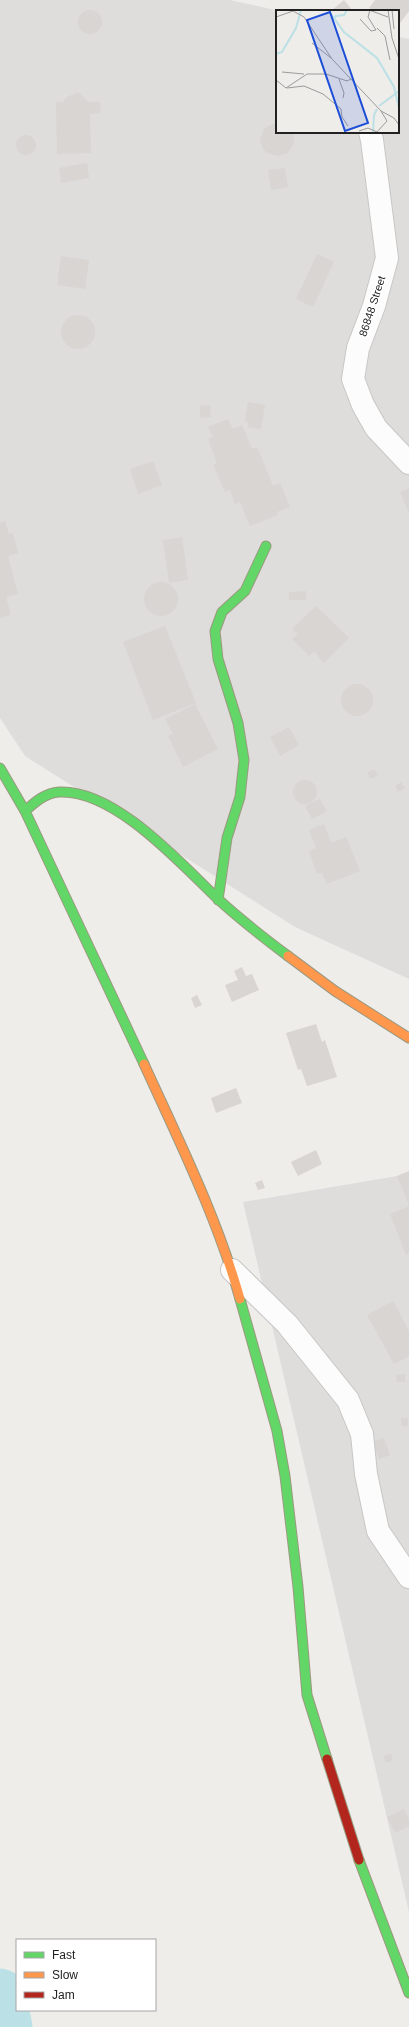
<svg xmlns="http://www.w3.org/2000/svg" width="409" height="2027" viewBox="0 0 409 2027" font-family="Helvetica,sans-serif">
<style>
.residential{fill:#dedddb}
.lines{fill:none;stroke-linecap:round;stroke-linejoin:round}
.river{stroke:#bbe0e5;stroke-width:51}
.building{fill:#d8d5d3}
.street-casing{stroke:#c8c7c6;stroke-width:24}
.fast-casing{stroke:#9b9a80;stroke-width:11}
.slow-casing{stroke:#9b9a80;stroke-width:11}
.jam-casing{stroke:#9b9a80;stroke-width:11}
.street{stroke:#fdfcfc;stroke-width:22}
.fast{stroke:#63d668;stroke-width:9}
.slow{stroke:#ff974d;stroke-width:9}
.jam{stroke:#b3261e;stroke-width:9}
.labels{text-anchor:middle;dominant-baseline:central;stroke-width:3.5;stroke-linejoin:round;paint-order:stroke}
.street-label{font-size:11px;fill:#212121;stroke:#fff}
.inset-river{fill:none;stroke:#bbe0e5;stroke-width:2}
.inset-road{fill:none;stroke:#9d9b9a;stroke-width:1}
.view{fill:#1d4ed8;fill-opacity:0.15;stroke:#1d4ed8;stroke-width:2}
.inset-edge{fill:none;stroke:#212121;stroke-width:2}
</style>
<rect width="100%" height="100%" fill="#efedea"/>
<!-- residential -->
<path class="residential" d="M0,0h230l50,11h-3v121h121v-95l11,2v940l-114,-52 -270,-171 -25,-38z
M409,1174v738l-166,-710z"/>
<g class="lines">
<!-- river -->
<path class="river" d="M0,1994l7,33"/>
</g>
<!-- building -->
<path class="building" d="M344,0l9,11h-22z
M375,0h34v11l-11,15v-15h-24l-5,-3z
M78 22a12 12 0 1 1 24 0a12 12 0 1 1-24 0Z
M78,92l10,10h12l1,11 -11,1 1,39 -34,1 -1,-52h7l4,-5z
M277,123v9h15l2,5v6l-6,10 -10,3 -11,-3 -4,-4 -3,-10 4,-10 4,-3z
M16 145a10 10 0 1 1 20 0a10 10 0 1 1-20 0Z
M87,163l2,15 -28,5 -2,-15z
M285,168l3,19 -17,3 -3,-20z
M317,254l17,8 -21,45 -17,-8z
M61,256l28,4 -4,29 -28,-4z
M61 332a17 17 0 1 1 34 0a17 17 0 1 1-34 0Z
M248,402l17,3 -4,24 -13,-2 1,-5h-4z
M210,405l1,12 -11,1v-12z
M228,419l5,10 9,-4 10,24 5,-2 16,39 7,-3 10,24 -13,5 1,3 -28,11 -10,-24 -5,2 -5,-14 -5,2 -12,-27 4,-2 -9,-24 5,-2 -5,-10z
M153,461l9,24 -24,9 -8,-25z
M409,488v25l-9,-21z
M5,521l4,13 4,-1 5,20 -10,3 10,38 -12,3 5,18 -11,3v-95z
M182,537l6,43 -19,3 -6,-43z
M144 599a17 17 0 1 1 34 0a17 17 0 1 1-34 0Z
M306,591v9h-17v-8z
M316,606l33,32 -25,25 -10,-12 -5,5 -17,-17 6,-5 -6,-5z
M165,626l31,77 -43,17 -30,-78z
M341 700a16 16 0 1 1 32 0a16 16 0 1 1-32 0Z
M195,704l23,45 -35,18 -15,-31 5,-2 -8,-15z
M289,727l10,18 -19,11 -10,-19z
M374,769l4,6 -7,4 -4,-6z
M293 792a12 12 0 1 1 24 0a12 12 0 1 1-24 0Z
M401,782l4,6 -7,4 -3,-6z
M320,799l7,12 -15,8 -7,-13z
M324,824l7,19 15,-6 14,34 -33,13 -5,-11 -5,1 -8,-23 7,-3 -7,-18z
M242,967l4,9 6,-2 7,16 -27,12 -7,-17 13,-5 -4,-9z
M197,995l5,10 -7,3 -4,-10z
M316,1024l6,18 3,-2 12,37 -30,9 -6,-17 -3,1 -12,-37z
M236,1088l6,15 -26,10 -5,-15z
M316,1150l6,14 -24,12 -7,-14z
M409,1171v34l-12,-29z
M262,1180l3,8 -7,2 -3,-7z
M409,1206v47l-3,2 -16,-41z
M393,1301l16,30v25l-15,8 -27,-49z
M405,1374v8h-8l-1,-7z
M401,1418h7v8h-7z
M384,1438l6,17 -11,4 -6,-18z
M391,1754l2,6 -7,3 -2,-7z
M404,1809l5,10v7l-14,7 -8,-16z"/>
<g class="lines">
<defs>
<path id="street" d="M370,132l2,8 15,118 -13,48 -16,42 -5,31 10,26 13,23 33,35
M232,1270l55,54 61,76 14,34 4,40 12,57 31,46"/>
<path id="fast" d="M0,768l25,43 119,253
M25,811c10,-9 20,-18 34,-19 56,-3 122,72 160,108 22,20 45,38 69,56
M218,900l9,-62 13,-41 4,-37 -6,-37 -20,-64 -3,-28 7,-19 23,-21 21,-45
M240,1299l37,132 8,45 13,111 9,108 20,64
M359,1860l50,133"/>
<path id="slow" d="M288,956l47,35 74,47
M144,1064c35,77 73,153 96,235"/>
<path id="jam" d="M327,1759l32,101"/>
</defs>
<!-- street casing -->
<use href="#street" class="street-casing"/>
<!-- fast casing -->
<use href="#fast" class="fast-casing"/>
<!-- slow casing -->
<use href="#slow" class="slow-casing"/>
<!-- jam casing -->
<use href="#jam" class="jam-casing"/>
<!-- street -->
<use href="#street" class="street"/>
<!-- fast -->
<use href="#fast" class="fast"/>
<!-- slow -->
<use href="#slow" class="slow"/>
<!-- jam -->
<use href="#jam" class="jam"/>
</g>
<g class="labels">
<!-- street labels -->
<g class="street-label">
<text transform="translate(372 306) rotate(-72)">86848 Street</text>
</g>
</g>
<!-- overview -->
<g transform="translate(276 10)">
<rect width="123" height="123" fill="#efedea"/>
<path class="inset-river" d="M52,0l16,22 33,26 17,29 5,21M57,9l3,-3 8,-1 3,-5M0,44l6,-2 14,-24 5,-18M103,96l20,-15M97,123l1,-18 3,-6"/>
<path class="inset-road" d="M93,0l19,7M112,0l4,28 7,21M116,0l2,19M0,7l17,-6 11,6 28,42 49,52M84,9l11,12 5,-1 -8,-13 2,-7M101,18l8,8 5,24M36,33l19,15M6,62l22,2M63,69l5,14 -1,5M0,70l10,8 21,-14h19l21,7 4,-2M11,78l17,-2 19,8 18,15 1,8 6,9M83,121l9,-3 9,4M100,123l11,-12 -6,-10 13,7 5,7"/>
<path class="view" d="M54,2l38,111 -23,8 -38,-111z"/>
<rect width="123" height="123" class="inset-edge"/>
</g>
<!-- legend -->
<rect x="16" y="1939" width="140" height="72" fill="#ffffff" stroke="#a6a6a6"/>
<rect x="24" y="1952" width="20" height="6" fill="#63d668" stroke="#a6a6a6"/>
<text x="52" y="1959" font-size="12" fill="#212121">Fast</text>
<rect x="24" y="1972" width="20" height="6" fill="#ff974d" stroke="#a6a6a6"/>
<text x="52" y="1979" font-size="12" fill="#212121">Slow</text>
<rect x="24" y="1992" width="20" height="6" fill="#b3261e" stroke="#a6a6a6"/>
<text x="52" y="1999" font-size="12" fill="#212121">Jam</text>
</svg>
